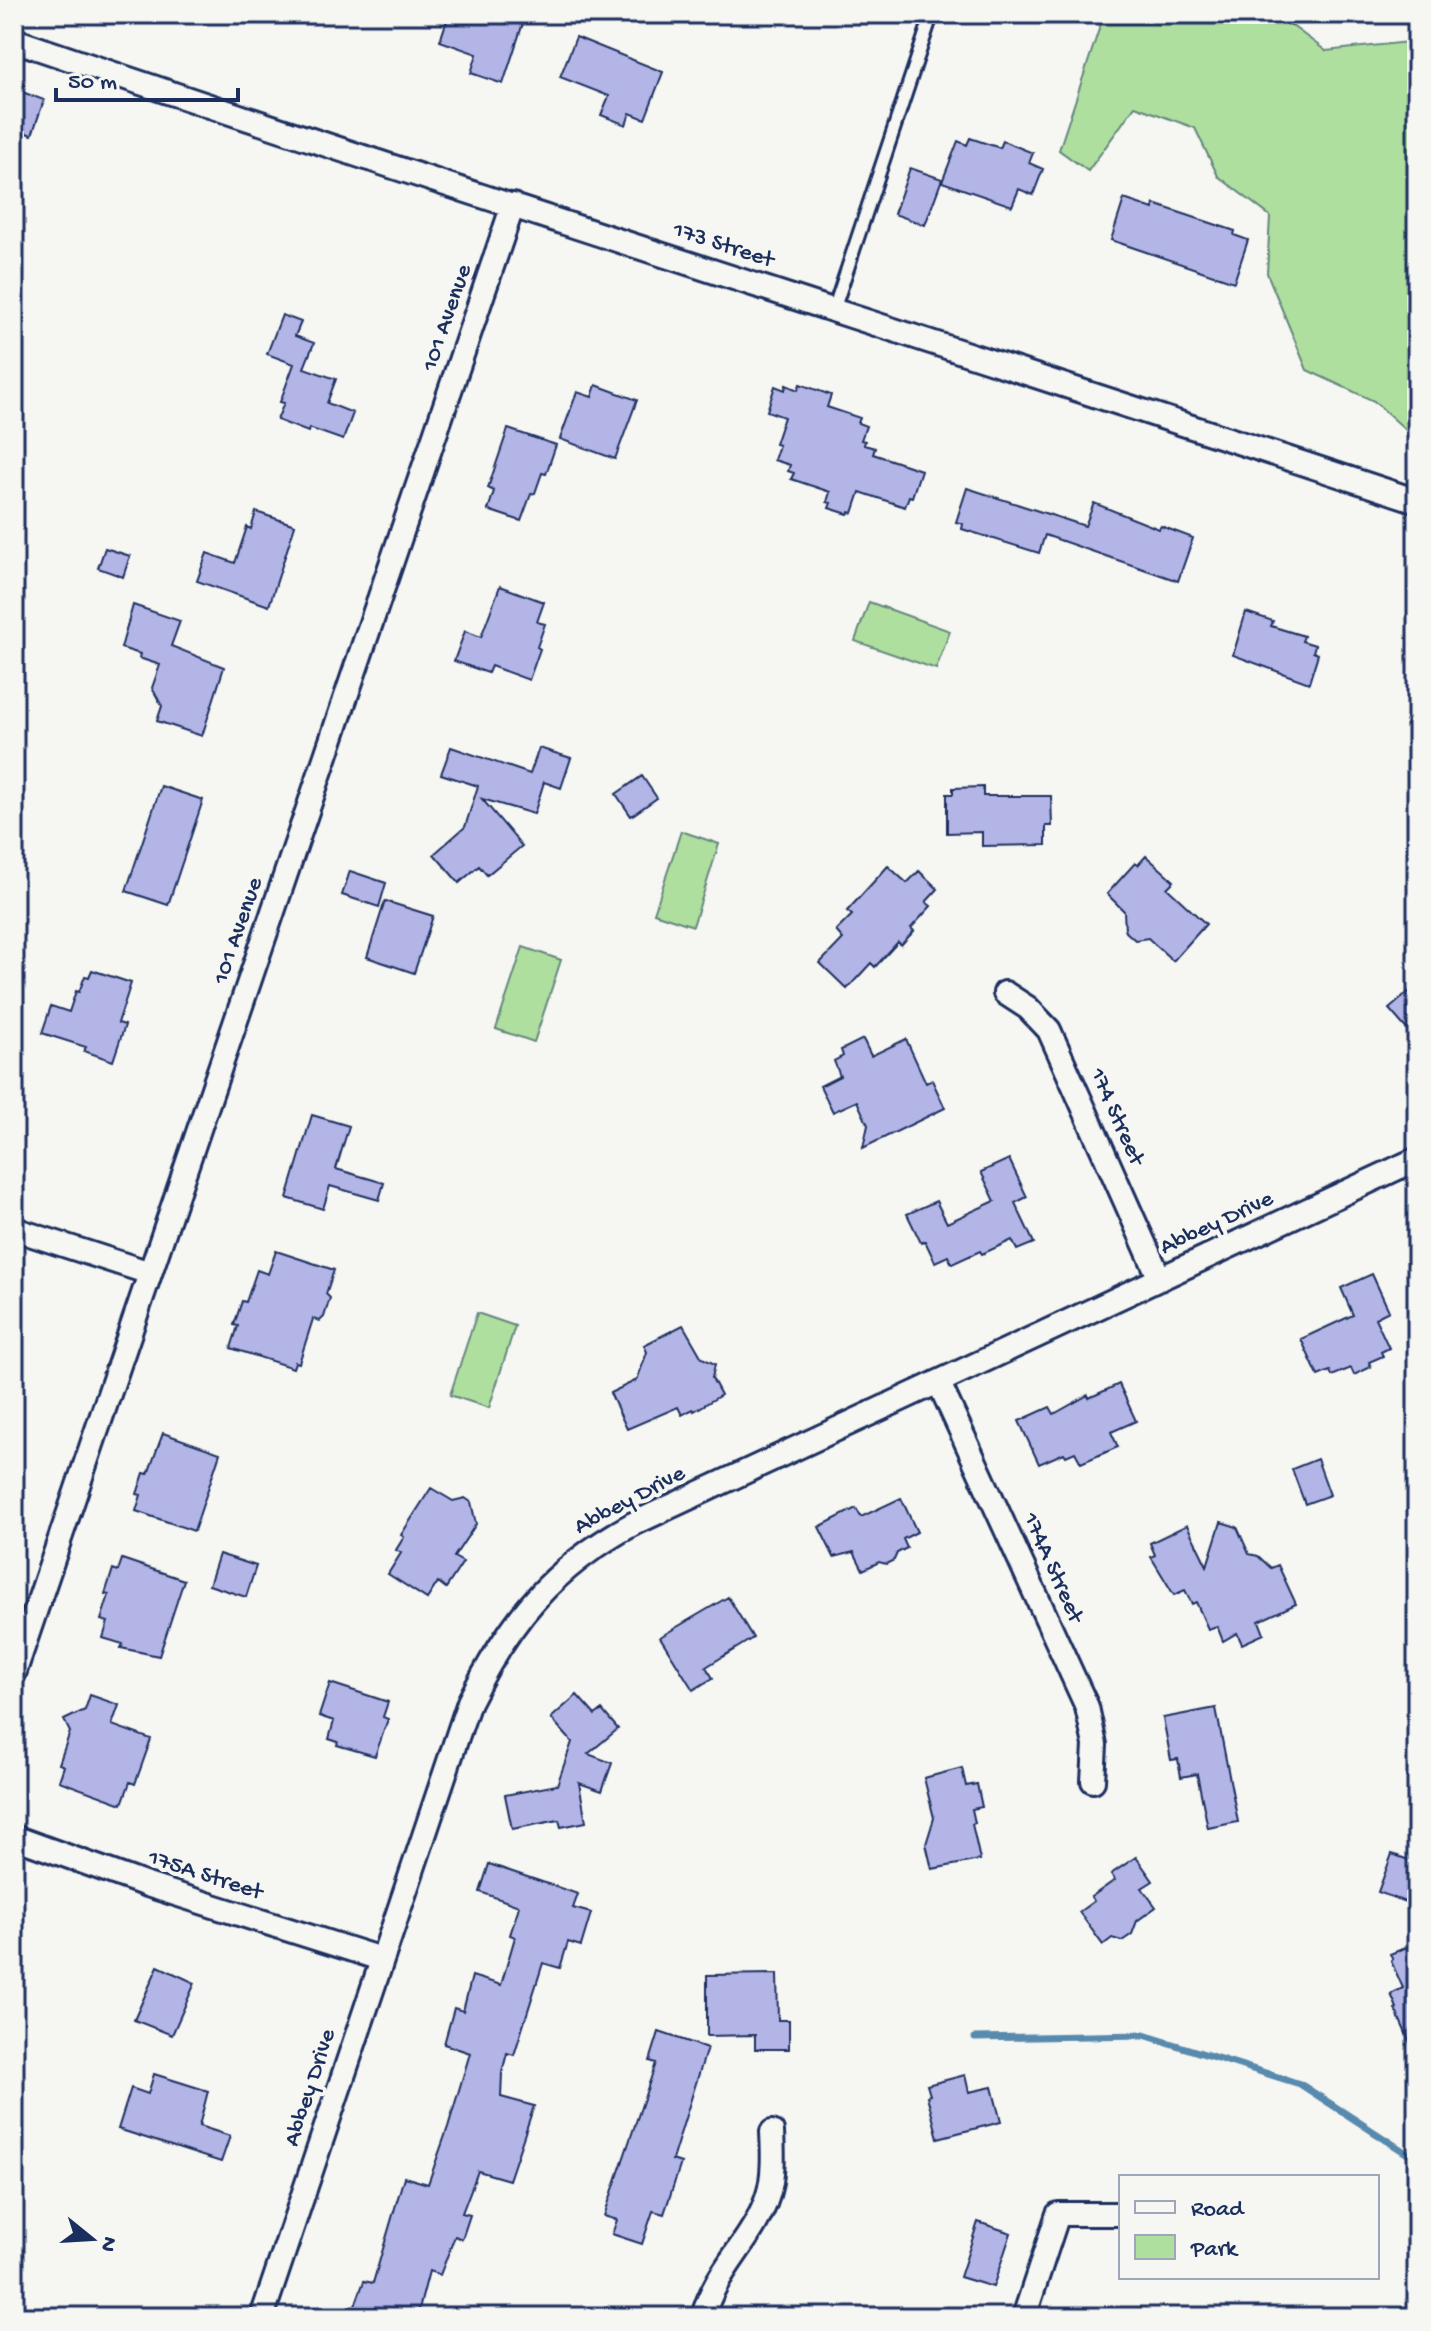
<svg xmlns="http://www.w3.org/2000/svg" width="1431" height="2331" viewBox="0 0 1431 2331" font-family="'Gochi Hand',sans-serif">
<style>
.green{fill:#afdf9f;stroke:#65877e;stroke-width:2}
.lines{fill:none;stroke-linecap:round;stroke-linejoin:round}
.stream{stroke:#588aad;stroke-width:7}
.building{fill:#b4b5e7;stroke:#1b2f5e;stroke-width:2}
.lane-casing{stroke:#1b2f5e;stroke-width:17}
.street-casing{stroke:#1b2f5e;stroke-width:28}
.lane{stroke:#f6f6f2;stroke-width:11}
.street{stroke:#f6f6f2;stroke-width:22}
.labels{text-anchor:middle;dominant-baseline:central;stroke-width:8;stroke-linejoin:round;paint-order:stroke}
.street-label{font-size:24px;fill:#1b2f5e;stroke:#f6f6f2}
</style>
<rect width="100%" height="100%" fill="#f6f6f2"/>
<filter id="ink" filterUnits="userSpaceOnUse"><feTurbulence type="fractalNoise" baseFrequency=".0125" numOctaves="2"/><feDisplacementMap in="SourceGraphic" scale="16" xChannelSelector="R" yChannelSelector="G"/><feConvolveMatrix kernelMatrix="1 2 1 2 8 2 1 2 1" color-interpolation-filters="sRGB"/></filter>
<g filter="url(#ink)">
<!-- green -->
<path class="green" d="M1104,14h172l50,37 91,-10v399l-43,-39 -67,-31 -40,-97 3,-57 -52,-40 -23,-48 -60,-22 -47,65 -29,-21z
M869,602l81,29 -14,38 -81,-28z
M681,831l38,13 -26,82 -39,-13z
M523,947l38,13 -27,82 -38,-13z
M477,1313l38,13 -26,82 -39,-13z"/>
<g class="lines">
<!-- stream -->
<path class="stream" d="M975,2038l169,-3 156,49 117,76"/>
</g>
<!-- building -->
<path class="building" d="M449,14h58l17,6 -21,64 -32,-11 6,-19 -37,-13z
M576,37l87,35 -18,47 -15,-6 -4,12 -25,-10 8,-19 -49,-19z
M14,89l30,11 -12,35 -18,-6z
M970,138l30,10 3,-7 30,12 -4,10 14,6 -10,26 -14,-6 -7,17 -70,-24 16,-41 9,4z
M910,168l32,11 -17,46 -31,-11z
M1124,199l29,10 1,-5 81,27 -1,4 14,5 -14,42 -123,-42z
M282,315l19,7 -6,14 19,7 -10,25 32,11 -9,24 26,10 -10,27 -34,-12 -1,4 -31,-12 7,-17 -4,-1 14,-38 -27,-10z
M800,384l31,11 -4,12 33,11 -2,5 8,3 -5,14 4,1 -1,4 11,3 -2,6 48,16 -9,27 -3,-1 -4,11 -45,-15 -7,21 -4,-1 -1,2 -19,-6 2,-5 -4,-1 3,-10 -39,-13 3,-6 -6,-2 2,-6 -16,-5 5,-15 -4,-1 9,-27 -17,-6 8,-25 10,4 1,-5 12,5z
M596,385l41,15 -22,59 -55,-20 17,-47 15,5z
M508,429l48,16 -10,29 -4,-1 -7,20 -4,1 -10,27 -33,-11 6,-19 -6,-3z
M967,488l118,38 9,-23 65,26 2,-3 32,12 -15,43 -133,-46 -6,18 -77,-24 1,-5 -7,-2z
M256,512l39,13 -26,81 -72,-25 10,-28 28,10 12,-36 4,2z
M105,548l25,8 -7,21 -25,-9z
M500,586l44,16 -7,20 8,2 -8,23 3,2 -11,31 -38,-14 -3,7 -34,-12 11,-30 16,6z
M133,605l47,16 -9,25 53,21 -22,69 -45,-15 5,-15 -10,-18 8,-23 -21,-7 1,-4 -19,-6z
M1246,612l27,9 -2,5 33,10 -2,5 13,4 -2,7 5,2 -9,29 -76,-28z
M451,747l79,27 9,-26 32,10 -10,30 -17,-6 -10,32 -52,-15 40,47 -35,29 -8,-9 -20,17 -25,-29 31,-27 13,-41 -37,-12z
M642,776l15,22 -26,18 -15,-22z
M161,786l42,14 -35,105 -42,-14z
M983,787v9h68l1,30h-6v19l-64,1v-14l-35,1v-39h6v-6z
M1146,856l28,25 -7,7 39,36 -33,37 -25,-23 -13,2 -10,-9 -1,-20 -17,-17 28,-31 3,2z
M888,866l19,17 12,-12 19,18 -12,13 5,4 -20,22 3,3 -13,14 -3,-3 -23,25 -4,-4 -24,26 -27,-26 23,-24 -7,-8 16,-16 -5,-4z
M350,871l36,12 -7,24 -37,-12z
M385,901l48,15 -19,57 -47,-16z
M92,970l39,13 -13,40 7,2 -12,36 -29,-10 2,-4 -44,-14 9,-27 18,6 7,-21 3,1 6,-16 4,1z
M1417,985v56l-28,-32z
M863,1039l8,17 35,-17 20,44 6,-3 13,28 -82,40 5,-23 -11,-24 -24,11 -13,-26 20,-10 -6,-15 9,-5 -2,-6z
M312,1115l37,11 -13,43 48,14 -5,17 -49,-14 -7,23 -36,-11z
M1009,1159l18,38 -12,6 19,40 -17,7 -5,-10 -30,14 -2,-3 -28,13 -4,-8 -13,6 -10,-21 -4,2 -14,-29 29,-13 11,22 48,-22 -14,-29z
M276,1251l58,19 -8,24 4,4 -6,19 -4,4 -7,-2 -14,44 -4,-1 -2,6 -62,-20 7,-22 -4,-1 8,-24 4,1 11,-32 11,4z
M1372,1274l17,37 -14,7 14,30 -8,4 2,4 -14,6 2,5 -17,8 -3,-7 -19,8 -2,-5 -12,5 -17,-37 52,-24 -12,-27z
M683,1325l19,33 13,6 -3,14 9,17 -27,16 -1,-2 -11,6 -4,-8 -51,22 -17,-36 27,-13 10,-28 -3,-7z
M1119,1384l17,37 -25,11 7,15 -37,16 -6,-11 -9,4 -2,-3 -25,11 -20,-43 31,-14 4,7 34,-19 1,3z
M163,1433l57,20 -26,78 -58,-20 5,-16 -4,-1 7,-21 4,1z
M1317,1459l13,36 -25,9 -13,-35z
M431,1488l22,13 12,-3 6,4 5,22 -22,33 9,5 -17,26 -8,-6 -11,17 -39,-25 13,-21 -5,-3 8,-13 -3,-2z
M901,1498l16,34 -14,7 4,9 -10,5 -3,7 -8,4 -7,-2 -16,8 -9,-18 -20,5 -15,-30 37,-19 5,9z
M1221,1522l16,5 12,27 9,2 13,12 7,-3 18,39 -37,17 5,13 -22,10 -5,-11 -14,8 -6,-15 -9,3 -12,-27 -4,2 -7,-14 -11,5 -23,-38 4,-2 -5,-12 37,-18 20,41z
M219,1554l37,12 -10,31 -37,-12z
M122,1559l62,21 -25,76 -38,-8 2,-4 -20,-6 5,-16 -7,-2 8,-25 -4,-1 8,-25 5,2z
M728,1597l25,41 -47,29 7,11 -20,12 -33,-53z
M330,1683l58,19 -5,15 5,2 -13,37 -38,-11 1,-3 -9,-3 5,-18 -15,-5z
M90,1695l29,10 -7,20 39,14 -16,45 -5,-2 -8,22 -63,-23 5,-15 -5,-2 11,-32 -6,-12 21,-10z
M577,1695l18,20 7,-5 16,19 -30,25 24,9 -10,28 -23,-8 7,39 -25,5 -2,-7 -47,9 -7,-34 52,-10 15,-43 -21,-24z
M1216,1708l22,114 -30,6 -11,-54 -16,3 -3,-18 -7,1 -8,-42z
M962,1768l4,18 11,-2 5,23 -10,2 3,14 -3,1 8,36 -48,9 -6,-25 8,-26 -10,-40z
M1392,1854l25,9v38l-7,-3 -2,5 -30,-11z
M1136,1857l17,24 -11,7 14,19 -19,14 -5,13 -10,7 -10,-3 -9,7 -24,-33 15,-11 -3,-4 24,-17 -4,-6z
M489,1864l89,30 -5,14 18,5 -10,33 -13,-4 -8,26 -17,-5 -29,92 -7,-2 -5,20 -1,24 33,9 -25,74 -31,-9 -16,42 8,2 -8,24 -7,-3 -15,39 -11,-4 -12,46h-66l13,-36 9,2 31,-106 24,7 20,-57 22,-74 -26,-9 10,-36 9,3 9,-35 29,9 14,-48 -5,-2 9,-29 -39,-14z
M1417,1943v115l-22,-49 2,-1 -6,-14 12,-6 -12,-27 2,-2 -3,-5z
M158,1966l37,17 -23,52 -38,-15z
M777,1974l1,46h11v29h-34v-14l-48,1v-61z
M659,2032l48,16 -35,112 9,3 -17,51 -11,-3 -11,33 -30,-10 5,-14 -13,-4 52,-153 -6,-2z
M154,2074l54,17 -9,35 31,10 -9,26 -103,-33 13,-41 17,6z
M965,2075l4,17 23,-5 9,35 -63,16 -11,-42 3,-1 -3,-10z
M978,2222l33,11 -18,54 -33,-10z"/>
<g class="lines">
<defs>
<path id="lane" d="M834,309l98,-295"/>
<path id="street" d="M14,40c466,159 936,306 1403,461
M1005,993l23,15 21,22 111,249
M14,1229l136,44
M939,1383l148,324 8,38 -2,36
M14,1674l499,-1469
M14,1837l133,48 234,74
M262,2317l207,-615c41,-82 83,-134 164,-178l784,-365
M703,2317c12,-48 52,-78 65,-122 6,-19 5,-43 4,-63
M1024,2317l34,-103h63"/>
</defs>
<!-- lane casing -->
<use href="#lane" class="lane-casing"/>
<!-- street casing -->
<use href="#street" class="street-casing"/>
<!-- lane -->
<use href="#lane" class="lane"/>
<!-- street -->
<use href="#street" class="street"/>
</g>
</g>
<g class="labels">
<!-- street labels -->
<g class="street-label">
<text transform="translate(723 246) rotate(18)">173 Street</text>
<text transform="translate(448 318) rotate(-71)">101 Avenue</text>
<text transform="translate(239 931) rotate(-71)">101 Avenue</text>
<text transform="translate(1116 1117) rotate(66)">174 Street</text>
<text transform="translate(1217 1224) rotate(-25)">Abbey Drive</text>
<text transform="translate(630 1501) rotate(-28)">Abbey Drive</text>
<text transform="translate(1052 1568) rotate(66)">174A Street</text>
<text transform="translate(205 1876) rotate(18)">175A Street</text>
<text transform="translate(311 2088) rotate(-72)">Abbey Drive</text>
</g>
</g>
<!-- margin -->
<rect width="1431" height="2331" fill="none" stroke="#f6f6f2" stroke-width="48"/>
<rect x="24" y="24" width="1383" height="2283" fill="none" stroke="#1b2f5e" stroke-width="3" filter="url(#ink)"/>
<!-- legend -->
<rect x="1119" y="2175" width="260" height="104" fill="#f6f6f2" stroke="#9ea6b7" stroke-width="2"/>
<rect x="1135" y="2201" width="40" height="12" fill="#f6f6f2" stroke="#9ea6b7" stroke-width="2"/>
<text x="1191" y="2215" font-size="24" fill="#1b2f5e">Road</text>
<rect x="1135" y="2235" width="40" height="24" fill="#afdf9f" stroke="#9ea6b7" stroke-width="2"/>
<text x="1191" y="2255" font-size="24" fill="#1b2f5e">Park</text>
<!-- north arrow -->
<g transform="translate(92 2239) rotate(108)" stroke="#f6f6f2" stroke-width="6" paint-order="stroke">
<path d="M0-6L14 30L0 20L-14 30Z" fill="#1b2f5e"/>
<text y="-12" font-size="22" font-weight="bold" text-anchor="middle" fill="#1b2f5e">N</text>
</g>
<!-- scale -->
<path d="M56 88v12h182v-12" fill="none" stroke="#1b2f5e" stroke-width="4"/>
<text x="68" y="88" font-size="24" fill="#1b2f5e" stroke="#f6f6f2" stroke-width="6" paint-order="stroke">50 m</text>
</svg>
